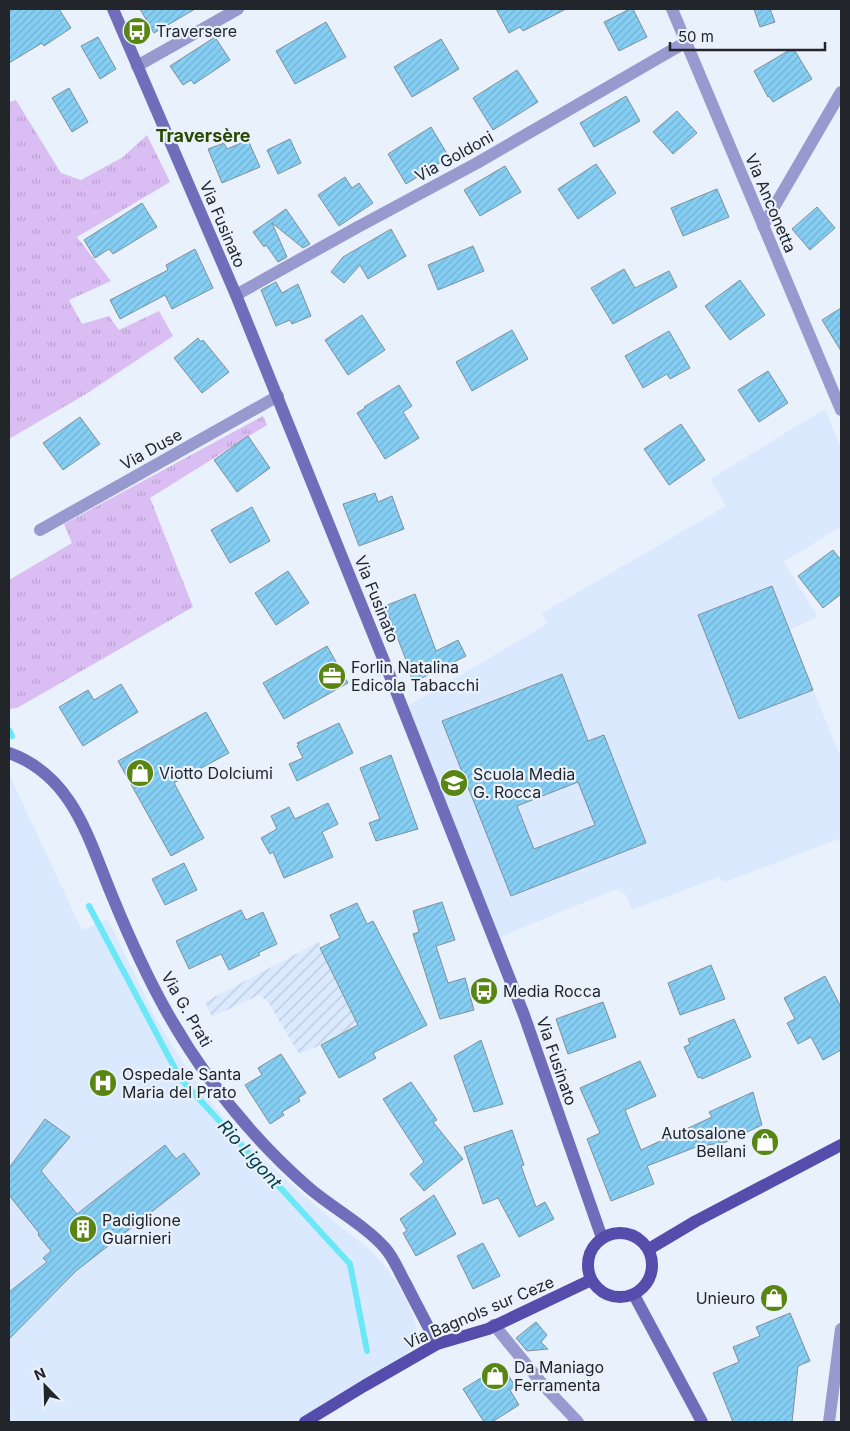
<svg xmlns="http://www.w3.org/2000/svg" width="850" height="1431" viewBox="0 0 850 1431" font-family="Inter,sans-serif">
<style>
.built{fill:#dbe9ff}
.industrial{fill:url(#industrial-furrows)}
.grass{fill:url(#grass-tufts)}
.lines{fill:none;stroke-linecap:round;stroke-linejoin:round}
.stream{stroke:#6ae8f7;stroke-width:6}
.building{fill:url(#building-hatch);stroke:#7f9099;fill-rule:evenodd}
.street{stroke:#9899cf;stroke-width:12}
.secondary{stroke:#706ebb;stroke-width:12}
.primary{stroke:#554dac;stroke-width:12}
.labels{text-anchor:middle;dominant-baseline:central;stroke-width:4.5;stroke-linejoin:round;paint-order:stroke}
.poi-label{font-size:16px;fill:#22262b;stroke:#e9f1fd;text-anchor:start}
.street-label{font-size:16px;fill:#22262b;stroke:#e9f1fd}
.neighbourhood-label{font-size:18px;font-weight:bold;fill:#2c4800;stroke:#e9f1fd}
.water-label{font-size:18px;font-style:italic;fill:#034047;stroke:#e9f1fd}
</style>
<defs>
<pattern id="industrial-furrows" width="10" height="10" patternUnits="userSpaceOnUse" patternTransform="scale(1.25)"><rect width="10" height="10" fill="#dbe9ff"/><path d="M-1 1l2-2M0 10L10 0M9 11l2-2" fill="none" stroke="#bcc8db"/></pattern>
<pattern id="grass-tufts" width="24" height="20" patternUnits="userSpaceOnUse" patternTransform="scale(1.25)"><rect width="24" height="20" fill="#d9bdf3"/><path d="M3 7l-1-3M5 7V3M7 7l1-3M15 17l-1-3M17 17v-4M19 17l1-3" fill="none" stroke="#baa2d0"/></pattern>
<pattern id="building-hatch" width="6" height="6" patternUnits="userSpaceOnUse" patternTransform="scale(1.25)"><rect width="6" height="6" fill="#85cef4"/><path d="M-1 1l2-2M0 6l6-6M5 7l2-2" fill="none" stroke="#73b1d1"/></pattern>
</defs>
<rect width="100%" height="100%" fill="#e9f1fd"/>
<!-- built -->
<path class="built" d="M825,409l16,39v78l-57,36 34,55 -29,13 52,128v80l-116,44 -6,-5 -87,33 -6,-15 -9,-6 -110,45 -13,8 -93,-232 146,-86 -5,-11 184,-107 -16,-27z
M9,774l73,156 26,-11 47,98 27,44 32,45 33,38 39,36 56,48 29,22 18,21 16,26 9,22 4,17 -4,10 -22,22 -92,54h-291z"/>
<!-- industrial -->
<path class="industrial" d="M373,921l39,76 -91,48 -22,9 -31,-52 -9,-7 -47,22 -7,-15 114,-60 2,6z"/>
<!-- grass -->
<path class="grass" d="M16,100l45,73 20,7 42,-23 24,-22 23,47 -93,55 34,44 -42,19 13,24 27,-8 10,14 40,-19 14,25 -87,58 -77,45v-337z
M263,416l4,9 -117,73 43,109 -176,101 -8,1v-129l63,-37 -8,-19z"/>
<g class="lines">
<!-- stream -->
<path class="stream" d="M9,730l3,6
M89,906l91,172 170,186 17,87"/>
</g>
<!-- building -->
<path class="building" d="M9,9h50l12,19 -27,18 -2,-3 -33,20z
M140,9h55l-41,24z
M496,9h70l-43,22 -3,-4 -11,6z
M630,9h3l14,28 -28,14 -15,-29z
M754,9h16l5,13 -15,5z
M326,22l20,35 -51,27 -19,-33z
M98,37l18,32 -16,10 -19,-33z
M215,37l15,23 -36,24 -3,-4 -8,5 -13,-19z
M441,39l18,30 -47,28 -18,-30z
M788,51h7l17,28 -39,23 -4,-6 -1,1 -14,-26z
M517,70l21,32 -45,28 -20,-32z
M69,88l19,34 -16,10 -20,-34z
M626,96l14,25 -46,26 -14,-24z
M677,111l20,22 -24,21 -20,-22z
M431,127l18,30 -43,27 -18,-30z
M290,139l11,24 -23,11 -11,-24z
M248,140l12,27 -38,16 -14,-34 16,-6 3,6z
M596,164l20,29 -38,26 -20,-30z
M505,166l16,26 -41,24 -16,-26z
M345,177l7,11 7,-5 14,20 -34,23 -21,-31z
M717,189l12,28 -46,19 -12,-28z
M142,203l15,24 -44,27 -4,-5 -14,9 -11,-18z
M817,207l18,21 -25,22 -18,-21z
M286,209l24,35 -7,4 -31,-25 15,34 -9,5 -12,-17 -2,2 -11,-15z
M391,229l15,27 -38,23 -8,-14 -16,18 -13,-11 12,-15z
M473,246l11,25 -46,19 -10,-25z
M195,249l18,39 -41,21 -7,-14 -45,24 -10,-19 58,-30 -2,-5z
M624,269l11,19 34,-17 8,16 -64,37 -22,-36z
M740,280l25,35 -35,25 -25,-34z
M276,282l6,11 16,-9 13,32 -19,8 -2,-4 -14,6 -15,-36z
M841,308v43l-19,-31z
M362,315l23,35 -37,25 -23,-35z
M512,330l16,29 -56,32 -16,-29z
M669,331l21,37 -20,11 -3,-5 -24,14 -18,-32z
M198,338l3,4 2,-2 26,32 -27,21 -28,-35z
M768,371l20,32 -29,19 -21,-32z
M399,385l13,21 -9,6 16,26 -34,21 -28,-46 8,-5 -1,-1z
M80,417l20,27 -37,26 -20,-27z
M681,424l24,36 -36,25 -25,-36z
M248,436l22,32 -33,24 -23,-32z
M375,493l3,9 14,-6 12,33 -45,17 -16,-42z
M252,507l18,34 -40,22 -19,-33z
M833,550l8,10v34l-18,14 -25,-32z
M288,571l21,32 -33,22 -21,-32z
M772,586l41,104 -74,29 -41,-104z
M415,594l21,57 22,-11 8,16 -52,26 -8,-16 2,-1 -23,-59z
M327,646l21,37 -64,36 -21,-36z
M562,674l26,67 16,-6 42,108 -135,53 -69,-175zM578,782l17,43 -61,24 -17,-43z
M121,684l17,28 -55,34 -24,-39 29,-17 6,10z
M206,712l23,41 -55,30 30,55 -33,18 -53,-95z
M339,723l14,30 -56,28 -8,-17 14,-6 -6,-12 2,-1 -2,-2z
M391,755l27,74 -42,12 -7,-18 11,-4 -20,-51z
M328,803l10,21 -16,8 11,25 -49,21 -11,-26 -3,2 -9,-16 16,-9 -6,-13 18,-9 6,12z
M184,863l13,27 -32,15 -13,-26z
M442,902l13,38 -19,6 12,37 17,-5 9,32 -34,9 -27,-85 6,-2 -6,-21z
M357,903l10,21 6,-3 54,104 -54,28 3,5 -37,20 -18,-33 37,-20 -38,-77 20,-10 -10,-23z
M241,910l5,10 17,-8 14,32 -19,9 2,2 -31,15 -8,-16 -32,15 -13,-28z
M711,965l14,34 -45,16 -12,-32z
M825,976l16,31v43l-18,10 -12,-23 -13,7 -11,-21 8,-4 -11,-21z
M603,1002l13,35 -48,17 -12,-35z
M734,1019l17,38 -49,22 -1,-2 -3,1 -14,-31 6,-3 -2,-5z
M481,1040l22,64 -29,8 -20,-56z
M281,1054l25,39 -8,5 2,3 -18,11 2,3 -14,9 -25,-39 17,-10 -4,-7z
M640,1061l16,35 -31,14 16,40 71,-33 -3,-5 44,-20 9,33 -36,17 -30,5 -49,19 7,18 -43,17 -24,-62 13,-6 -20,-45z
M411,1082l26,38 -4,2 30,37 -39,32 -14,-17 14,-12 -41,-63z
M45,1119l25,18 -29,34 36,43 88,-69 11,14 8,-6 16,21 -124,97 -67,68v-47l38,-30 -4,-4 8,-7 -13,-16 1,-2 -30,-38v-27z
M512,1130l12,35 -3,1 15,41 9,-5 9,17 -35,18 -21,-39 -15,6 -19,-57z
M434,1195l22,39 -40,22 -13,-23 4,-2 -7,-12z
M483,1243l17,33 -27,13 -16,-33z
M790,1313l20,48 -12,5 -6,56h-59l-20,-49 26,-11 -6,-15 27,-11 -4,-9z
M536,1322l11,13 -6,7 7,7 -21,2 -11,-13z
M502,1365l13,21 -5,4 9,15 -27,17h-8l-21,-33z"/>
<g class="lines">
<!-- street -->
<path class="street" d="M672,9l169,401
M137,66l101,-57
M763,226l78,-134
M236,295l120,-67 121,-65 209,-121
M40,530l238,-134
M494,1325l50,61 34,36
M829,1422l12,-93"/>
<!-- secondary -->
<path class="secondary" d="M113,9l123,286 148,366 140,354 78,223
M9,753c65,23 80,88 104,145 16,39 34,79 55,116 37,65 84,124 140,173 23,20 58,39 77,61 9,10 14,24 21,36 10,20 21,40 31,60
M634,1295l68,127"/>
<!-- primary -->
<path class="primary" d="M588 1265a32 32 0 1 1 64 0a32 32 0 1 1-64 0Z
M649,1249l47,-28 145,-76
M305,1422l59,-36 73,-42 51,-15 103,-49"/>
</g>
<!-- icons -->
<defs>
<symbol id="bus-disc" viewBox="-11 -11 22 22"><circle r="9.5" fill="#598513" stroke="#e9f1fd"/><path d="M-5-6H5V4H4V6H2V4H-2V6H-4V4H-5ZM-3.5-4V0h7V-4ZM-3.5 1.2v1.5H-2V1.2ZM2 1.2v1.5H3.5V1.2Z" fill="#fff"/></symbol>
<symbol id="office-disc" viewBox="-11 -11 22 22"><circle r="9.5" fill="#598513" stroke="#e9f1fd"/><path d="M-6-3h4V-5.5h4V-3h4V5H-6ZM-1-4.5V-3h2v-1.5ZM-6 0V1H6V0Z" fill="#fff"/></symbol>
<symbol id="shop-disc" viewBox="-11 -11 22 22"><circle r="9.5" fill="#598513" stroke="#e9f1fd"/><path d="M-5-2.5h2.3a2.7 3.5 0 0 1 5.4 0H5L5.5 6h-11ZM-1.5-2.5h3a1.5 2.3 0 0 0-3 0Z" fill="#fff"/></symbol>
<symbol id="school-disc" viewBox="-11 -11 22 22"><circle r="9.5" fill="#598513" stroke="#e9f1fd"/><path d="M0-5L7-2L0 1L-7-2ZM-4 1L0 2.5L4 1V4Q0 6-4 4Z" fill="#fff"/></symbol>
<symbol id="hospital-disc" viewBox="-11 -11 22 22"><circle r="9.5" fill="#598513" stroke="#e9f1fd"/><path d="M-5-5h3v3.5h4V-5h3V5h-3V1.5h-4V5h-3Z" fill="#fff"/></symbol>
<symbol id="building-disc" viewBox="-11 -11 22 22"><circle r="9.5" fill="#598513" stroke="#e9f1fd"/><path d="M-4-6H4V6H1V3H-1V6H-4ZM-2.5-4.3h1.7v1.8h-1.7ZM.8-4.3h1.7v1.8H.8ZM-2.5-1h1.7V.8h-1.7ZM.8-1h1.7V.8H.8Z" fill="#fff"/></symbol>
</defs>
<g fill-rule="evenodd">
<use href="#bus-disc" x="121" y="15" width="32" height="32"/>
<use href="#office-disc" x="316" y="660" width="32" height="32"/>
<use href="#shop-disc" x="124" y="757" width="32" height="32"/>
<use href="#school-disc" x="438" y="767" width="32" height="32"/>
<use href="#bus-disc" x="468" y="975" width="32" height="32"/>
<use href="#hospital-disc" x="87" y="1067" width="32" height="32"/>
<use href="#shop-disc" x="749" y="1126" width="32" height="32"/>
<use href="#building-disc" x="67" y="1213" width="32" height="32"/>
<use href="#shop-disc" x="758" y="1282" width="32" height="32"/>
<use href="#shop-disc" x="479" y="1360" width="32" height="32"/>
</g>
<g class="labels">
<!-- poi labels -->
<g class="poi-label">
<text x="156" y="31">Traversere</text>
<text x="351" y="667">Forlin Natalina<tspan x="351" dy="18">Edicola Tabacchi</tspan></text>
<text x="159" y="773">Viotto Dolciumi</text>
<text x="473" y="774">Scuola Media<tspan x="473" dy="18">G. Rocca</tspan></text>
<text x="503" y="991">Media Rocca</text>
<text x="122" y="1074">Ospedale Santa<tspan x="122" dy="18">Maria del Prato</tspan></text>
<text x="746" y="1133" text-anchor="end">Autosalone<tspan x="746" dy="18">Bellani</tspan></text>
<text x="102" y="1220">Padiglione<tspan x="102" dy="18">Guarnieri</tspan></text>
<text x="755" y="1298" text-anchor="end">Unieuro</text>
<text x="514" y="1367">Da Maniago<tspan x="514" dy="18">Ferramenta</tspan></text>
</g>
<!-- street labels -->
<g class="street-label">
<text transform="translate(454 156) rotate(-29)">Via Goldoni</text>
<text transform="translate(771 203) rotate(67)">Via Anconetta</text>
<text transform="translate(223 224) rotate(67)">Via Fusinato</text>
<text transform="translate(151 449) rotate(-29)">Via Duse</text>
<text transform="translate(377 599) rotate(68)">Via Fusinato</text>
<text transform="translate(187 1009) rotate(60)">Via G. Prati</text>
<text transform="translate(557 1061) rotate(71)">Via Fusinato</text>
<text transform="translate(479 1312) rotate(-23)">Via Bagnols sur Ceze</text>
</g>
<!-- neighbourhood labels -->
<g class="neighbourhood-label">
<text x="203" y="135">Traversère</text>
</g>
<!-- water labels -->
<g class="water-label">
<text transform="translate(250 1154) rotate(48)">Rio Ligont</text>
</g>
</g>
<!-- border -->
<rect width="850" height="1431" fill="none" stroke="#22262b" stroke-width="20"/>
<!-- north arrow -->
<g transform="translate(45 1386) rotate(337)" stroke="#e9f1fd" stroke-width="4" paint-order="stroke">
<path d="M0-4L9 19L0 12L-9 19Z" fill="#22262b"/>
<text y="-8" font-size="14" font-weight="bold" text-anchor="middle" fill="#22262b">N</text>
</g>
<!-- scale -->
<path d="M670 42v8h155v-8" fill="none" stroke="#22262b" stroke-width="2.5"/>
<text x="678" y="42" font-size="15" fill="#22262b" stroke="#e9f1fd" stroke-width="4" paint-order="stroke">50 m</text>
</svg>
